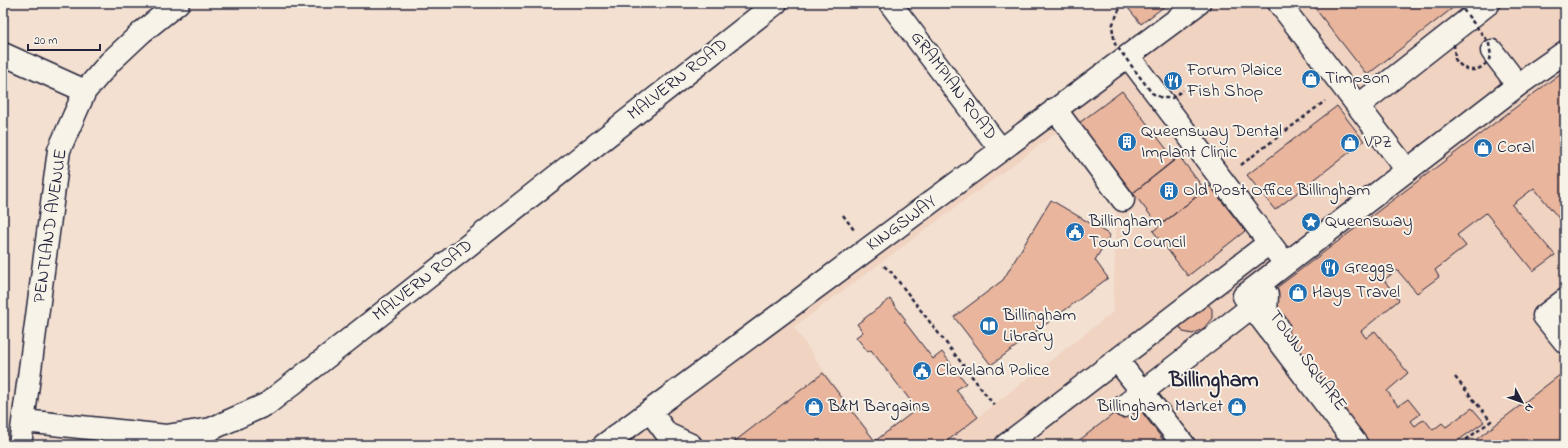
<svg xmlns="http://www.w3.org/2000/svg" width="1568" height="448" viewBox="0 0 1568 448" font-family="'Indie Flower',sans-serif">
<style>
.built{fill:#f0d3c1}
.building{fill:#e9b59c;stroke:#22223b}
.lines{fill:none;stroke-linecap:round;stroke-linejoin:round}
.minor-casing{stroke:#22223b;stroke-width:25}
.path{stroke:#22223b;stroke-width:2.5;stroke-dasharray:4 3;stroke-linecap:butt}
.minor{stroke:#f7f3e8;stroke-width:22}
.path-bridge{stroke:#22223b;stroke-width:2.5;stroke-dasharray:4 3;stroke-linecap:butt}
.labels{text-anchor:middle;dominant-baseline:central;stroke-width:4;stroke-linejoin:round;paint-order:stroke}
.poi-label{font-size:18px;fill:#22223b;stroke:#f7f3e8;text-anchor:start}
.street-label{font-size:18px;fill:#22223b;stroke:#f7f3e8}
.district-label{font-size:22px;font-weight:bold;fill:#22223b;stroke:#f7f3e8}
</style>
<rect width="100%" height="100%" fill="#f3e0d1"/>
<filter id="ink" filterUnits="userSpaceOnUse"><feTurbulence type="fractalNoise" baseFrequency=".025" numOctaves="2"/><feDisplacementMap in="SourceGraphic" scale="8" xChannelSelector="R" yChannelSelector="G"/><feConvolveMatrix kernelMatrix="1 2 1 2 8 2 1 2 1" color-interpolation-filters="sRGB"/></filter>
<g filter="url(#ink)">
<!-- built -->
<path class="built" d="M1202,3h363v309l-10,7 10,13v113h-623l171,-133 4,-113 -53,-72 -270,200 29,43 56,75h-289z"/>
<!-- building -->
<path class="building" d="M1124,3h45l-28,21z
M1320,3h139l-92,72 -53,-68z
M1565,70v67l-6,4 6,8v77l-31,-38 -22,17 43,50 -22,16 -47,-58 -29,22 9,11 -31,24 4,7 -22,16 -20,-23 -13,10 15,20 -38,31 5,7 9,-7 33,42 -21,18 11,15 10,-7 12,15 -9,7 4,5 9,-7 9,11 9,-7 4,4 26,-19 12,14 -32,23h-83l-103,-133 1,-17z
M1122,91l53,69 -42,33 -54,-70z
M1337,106l27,35 -89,69 -28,-35z
M1179,156l26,34 -46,36 -26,-33z
M1210,186l35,45 -57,45 -35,-45z
M1051,200l59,35 -15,25 13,18 -117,87 -37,-48 49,-37z
M890,299l16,21 -2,1 29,38 9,-7 24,31 -10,7 22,27 -36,28h-64l-3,-4 42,-32 -46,-59 -3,2 -12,-15 7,-5 -6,-8z
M1207,303l5,6v9l-8,10 -11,6 -10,-2 -5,-8z
M1565,371v74h-96z
M823,373l55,72h-148z
M1124,406l14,1 29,38h-94z"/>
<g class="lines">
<defs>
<path id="minor" d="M890,3l111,147
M1279,3l128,167
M1492,51l26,34
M3,54l82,37
M1128,56l150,198
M1358,106l131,-103
M1055,109l68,91
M1565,300l-21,16 21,26
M1117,360l67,85
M1124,406l143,-111 -1,17 12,15
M650,411l17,23 24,11
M24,421l142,15 45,-7 56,-25 509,-401
M20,445l39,-295 26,-59 25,-29 32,-30 36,-29
M604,445l595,-442
M1006,445l263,-202
M1357,445l-113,-149 274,-211 47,-33"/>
</defs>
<!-- minor casing -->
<use href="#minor" class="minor-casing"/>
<!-- path -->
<path class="path" d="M1241,165l84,-64
M843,215l11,15
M884,266l8,7 102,132
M1455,377l36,44 -32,24"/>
<!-- minor -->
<use href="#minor" class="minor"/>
<!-- path-bridge -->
<path class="path-bridge" d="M1125,4l-6,6 -7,16 3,18 37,49 10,5h10l11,-8
M1454,44l1,15c11,16 27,14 36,-3l-2,-12 -3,-5 -28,-36"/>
</g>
</g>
<!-- icons -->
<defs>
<symbol id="shop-disc" viewBox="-11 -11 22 22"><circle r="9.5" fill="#1f6fb2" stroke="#f7f3e8"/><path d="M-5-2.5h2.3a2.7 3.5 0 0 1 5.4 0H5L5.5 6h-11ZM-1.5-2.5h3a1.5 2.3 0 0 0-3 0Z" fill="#fff"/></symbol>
<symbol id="restaurant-disc" viewBox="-11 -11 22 22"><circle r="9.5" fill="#1f6fb2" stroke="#f7f3e8"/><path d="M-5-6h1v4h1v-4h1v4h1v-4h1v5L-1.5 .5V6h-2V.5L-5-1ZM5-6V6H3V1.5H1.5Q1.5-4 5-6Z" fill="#fff"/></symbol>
<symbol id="building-disc" viewBox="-11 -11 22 22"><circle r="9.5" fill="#1f6fb2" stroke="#f7f3e8"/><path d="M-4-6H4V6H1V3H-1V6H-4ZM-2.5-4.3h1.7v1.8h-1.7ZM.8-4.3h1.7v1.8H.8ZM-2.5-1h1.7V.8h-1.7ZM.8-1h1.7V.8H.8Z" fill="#fff"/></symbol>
<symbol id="sight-disc" viewBox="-11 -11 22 22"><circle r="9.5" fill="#1f6fb2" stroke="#f7f3e8"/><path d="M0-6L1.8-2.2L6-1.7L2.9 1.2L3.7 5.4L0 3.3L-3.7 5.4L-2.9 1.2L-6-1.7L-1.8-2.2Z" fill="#fff"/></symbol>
<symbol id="civic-disc" viewBox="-11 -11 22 22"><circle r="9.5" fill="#1f6fb2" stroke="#f7f3e8"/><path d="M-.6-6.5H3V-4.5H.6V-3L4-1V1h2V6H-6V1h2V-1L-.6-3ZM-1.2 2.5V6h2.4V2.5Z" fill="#fff"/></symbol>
<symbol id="library-disc" viewBox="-11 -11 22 22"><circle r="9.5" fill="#1f6fb2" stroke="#f7f3e8"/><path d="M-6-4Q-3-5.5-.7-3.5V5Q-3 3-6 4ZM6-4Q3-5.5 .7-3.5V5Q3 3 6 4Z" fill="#fff"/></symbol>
</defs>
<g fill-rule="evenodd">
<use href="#shop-disc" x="1300" y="68" width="22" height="22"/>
<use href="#restaurant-disc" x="1162" y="70" width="22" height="22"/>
<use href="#building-disc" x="1116" y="131" width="22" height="22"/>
<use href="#shop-disc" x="1339" y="132" width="22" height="22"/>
<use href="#shop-disc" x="1472" y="137" width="22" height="22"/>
<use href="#building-disc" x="1158" y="180" width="22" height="22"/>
<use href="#sight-disc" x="1300" y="211" width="22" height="22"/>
<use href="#civic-disc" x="1064" y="221" width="22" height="22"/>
<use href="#restaurant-disc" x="1319" y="257" width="22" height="22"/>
<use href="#shop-disc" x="1287" y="282" width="22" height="22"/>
<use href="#library-disc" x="978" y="315" width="22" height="22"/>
<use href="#civic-disc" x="911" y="360" width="22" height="22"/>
<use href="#shop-disc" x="803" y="396" width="22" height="22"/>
<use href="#shop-disc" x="1226" y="396" width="22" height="22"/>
</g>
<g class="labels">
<!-- poi labels -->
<g class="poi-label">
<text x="1187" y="71">Forum Plaice<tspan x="1187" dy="21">Fish Shop</tspan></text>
<text x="1325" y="79">Timpson</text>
<text x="1141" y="132">Queensway Dental<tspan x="1141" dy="21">Implant Clinic</tspan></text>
<text x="1364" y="143">VPZ</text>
<text x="1497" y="148">Coral</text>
<text x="1183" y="191">Old Post Office Billingham</text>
<text x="1089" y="222">Billingham<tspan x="1089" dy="21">Town Council</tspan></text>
<text x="1325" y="222">Queensway</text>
<text x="1344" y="268">Greggs</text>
<text x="1312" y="293">Hays Travel</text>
<text x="1003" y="316">Billingham<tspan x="1003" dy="21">Library</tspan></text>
<text x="936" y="371">Cleveland Police</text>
<text x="828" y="407">B&amp;M Bargains</text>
<text x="1223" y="407" text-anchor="end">Billingham Market</text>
</g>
<!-- street labels -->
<g class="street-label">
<text transform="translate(678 80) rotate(-38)">MALVERN ROAD</text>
<text transform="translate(953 86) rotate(53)">GRAMPIAN ROAD</text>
<text transform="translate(902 224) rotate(-36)">KINGSWAY</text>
<text transform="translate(51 226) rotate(-82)">PENTLAND AVENUE</text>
<text transform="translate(423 281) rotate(-38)">MALVERN ROAD</text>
<text transform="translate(1307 361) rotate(54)">TOWN SQUARE</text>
</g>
<!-- district labels -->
<g class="district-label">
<text x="1214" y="381">Billingham</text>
</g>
</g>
<!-- margin -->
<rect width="1568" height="448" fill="none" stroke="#f7f3e8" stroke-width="16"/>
<rect x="8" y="8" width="1552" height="432" fill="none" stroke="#22223b" stroke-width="1.5" filter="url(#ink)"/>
<!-- north arrow -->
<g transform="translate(1522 402) rotate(131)" stroke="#f7f3e8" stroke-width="3" paint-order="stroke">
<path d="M0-3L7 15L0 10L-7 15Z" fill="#22223b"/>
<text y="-6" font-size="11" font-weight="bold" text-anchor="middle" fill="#22223b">N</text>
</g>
<!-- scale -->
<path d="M28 44v6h72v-6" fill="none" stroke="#22223b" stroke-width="2"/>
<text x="34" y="44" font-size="12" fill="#22223b" stroke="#f7f3e8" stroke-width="3" paint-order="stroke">20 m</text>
</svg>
